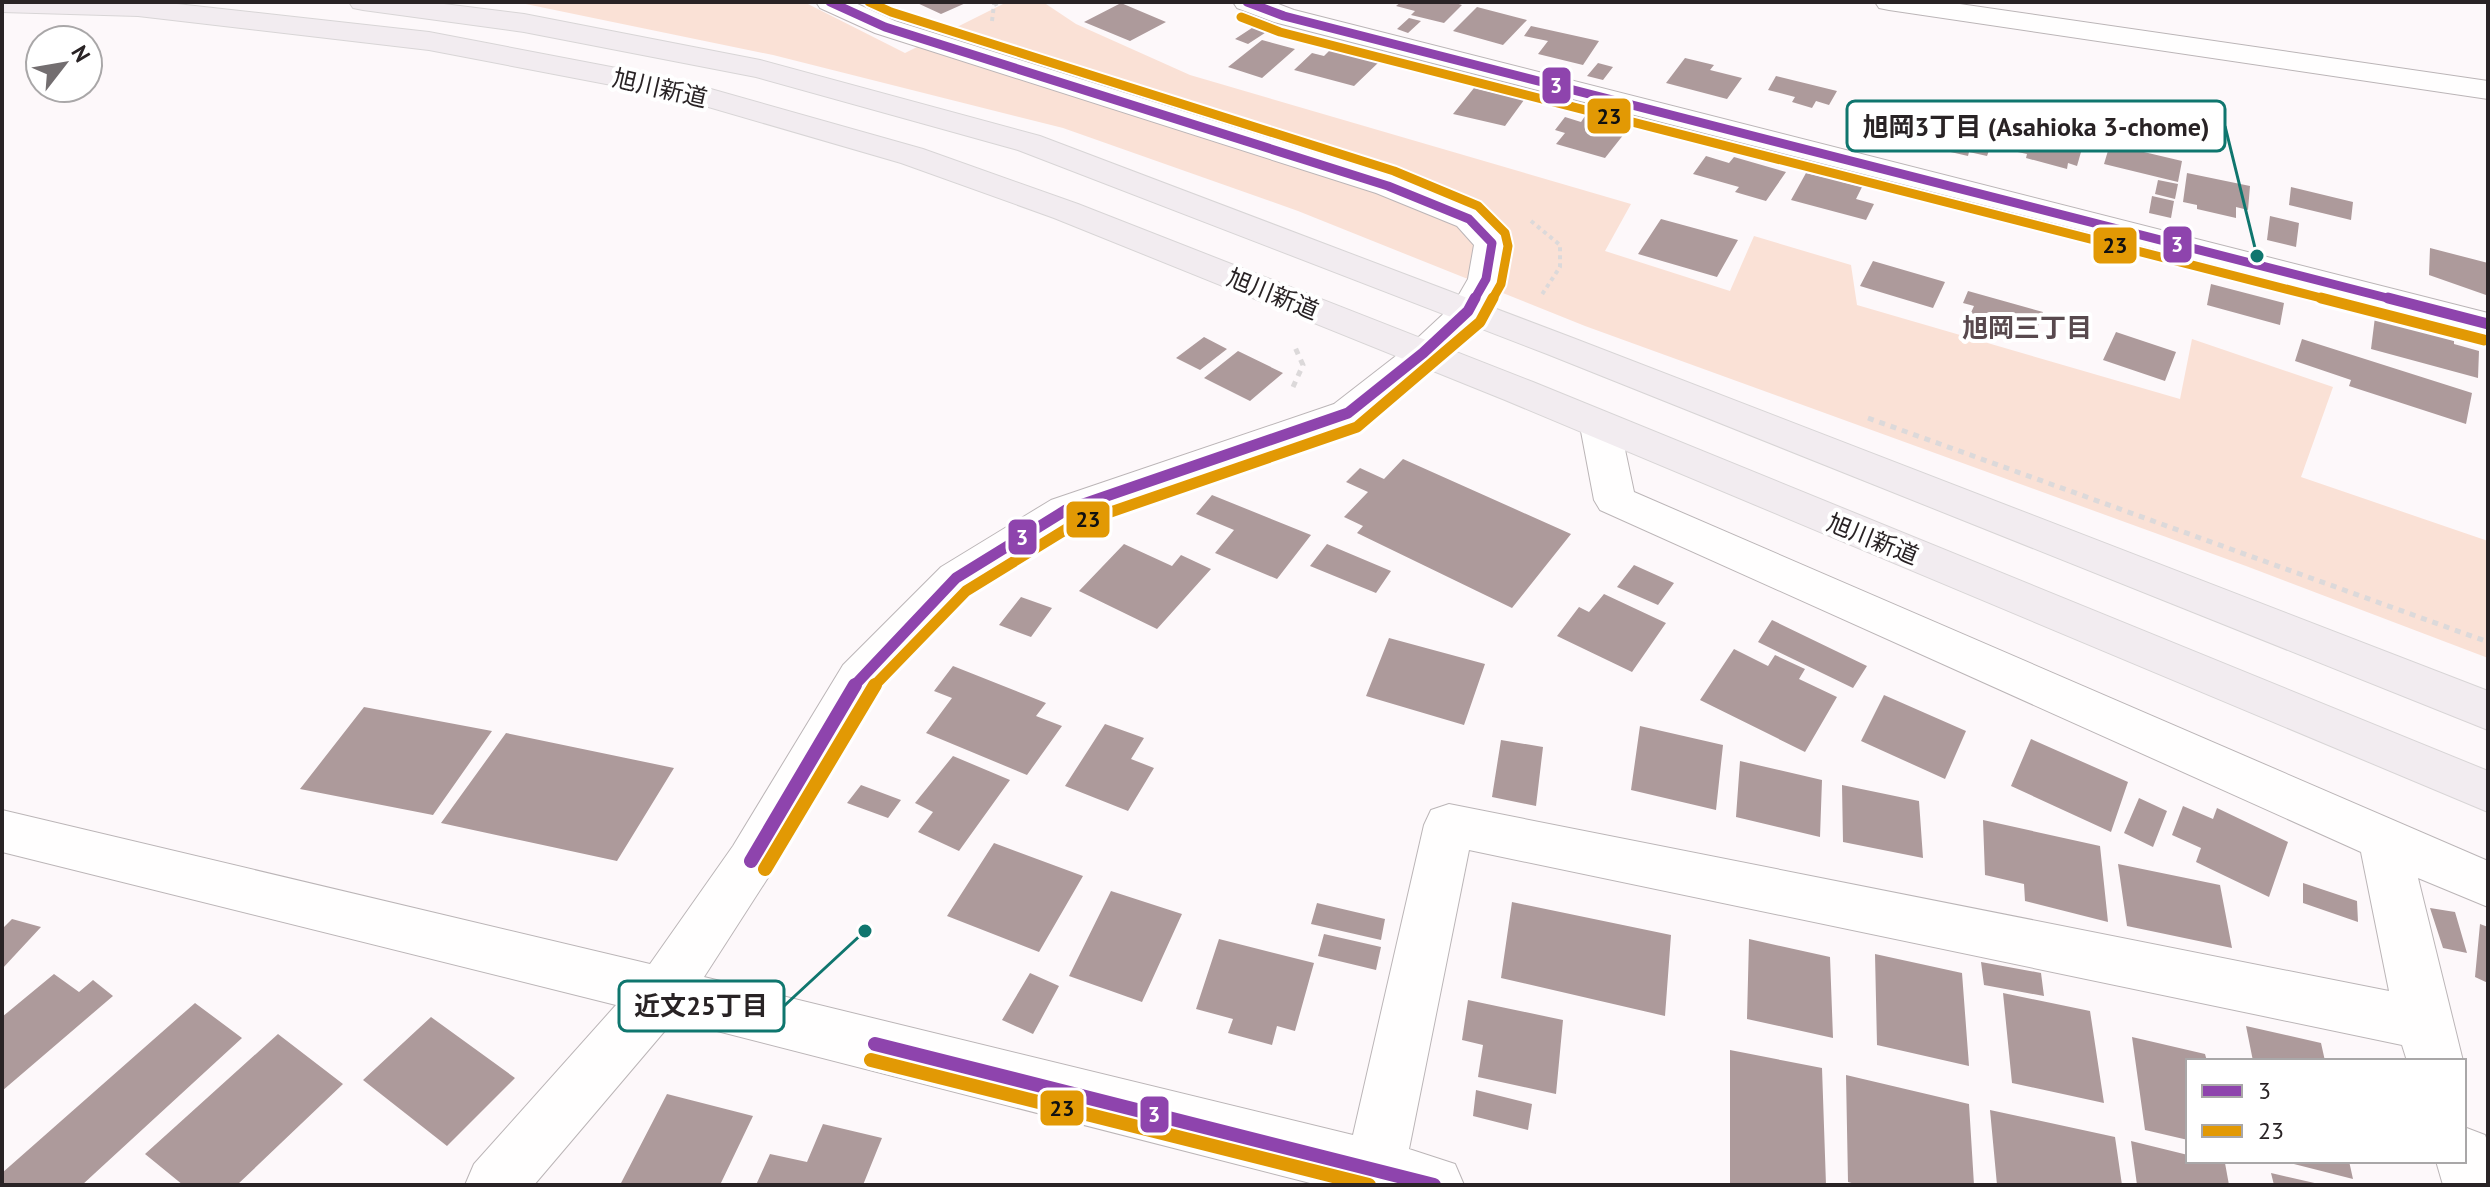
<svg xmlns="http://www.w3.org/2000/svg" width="2490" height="1187" viewBox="0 0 2490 1187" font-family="'PT Sans','Noto Sans JP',sans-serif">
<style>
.green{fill:#fae1d6}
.building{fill:#ad9a9b}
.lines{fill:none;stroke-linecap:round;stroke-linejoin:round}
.minor-casing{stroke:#bbb5b7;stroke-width:2}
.trunk-casing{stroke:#d8d5d6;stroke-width:2}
.path-far1{stroke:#dcd9da;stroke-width:4;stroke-dasharray:4 4;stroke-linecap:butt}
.path{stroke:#dcd9da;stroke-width:5;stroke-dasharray:6 6;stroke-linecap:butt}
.minor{fill:#fffefe;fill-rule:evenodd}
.trunk{fill:#f2ecf0;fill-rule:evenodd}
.bus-1-far2-casing{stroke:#fff;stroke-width:13}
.bus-1-far1-casing{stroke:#fff;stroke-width:17}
.bus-1-casing{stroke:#fff;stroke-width:20}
.bus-2-far2-casing{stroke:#fff;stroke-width:13}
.bus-2-far1-casing{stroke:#fff;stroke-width:17}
.bus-2-casing{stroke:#fff;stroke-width:20}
.bus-1-far2{stroke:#8e44ad;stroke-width:9}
.bus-1-far1{stroke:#8e44ad;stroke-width:11}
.bus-1{stroke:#8e44ad;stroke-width:14}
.bus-2-far2{stroke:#e29904;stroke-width:9}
.bus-2-far1{stroke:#e29904;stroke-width:11}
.bus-2{stroke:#e29904;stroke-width:14}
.labels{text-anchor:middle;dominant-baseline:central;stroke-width:8;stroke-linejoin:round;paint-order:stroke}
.street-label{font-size:24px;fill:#292325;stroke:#fff}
.neighbourhood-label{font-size:26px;font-weight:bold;fill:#58494e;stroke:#fff}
.leader{fill:none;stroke:#0f766e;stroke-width:3}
.callout-dot{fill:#0f766e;stroke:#fff;stroke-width:3}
.callout{fill:#fff;stroke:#0f766e;stroke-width:3}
.callout-label{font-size:26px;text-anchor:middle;font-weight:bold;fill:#292325}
.line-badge{stroke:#fff;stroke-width:3}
.badge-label{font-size:22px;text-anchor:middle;font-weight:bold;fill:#fff}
.pale-badge-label{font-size:22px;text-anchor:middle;font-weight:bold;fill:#111}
</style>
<rect width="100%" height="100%" fill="#fdf8fa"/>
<!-- green -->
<path class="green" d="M516,2h288l101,51 102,-51h36l33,22 114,51 441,129 -26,47 125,40 24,-55 97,29 6,40 323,94 12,-60 141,48 -32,90 187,64v117l-242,-92 -661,-240 -287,-115 -235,-83 -290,-73z"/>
<!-- building -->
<path class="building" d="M915,2h53l-27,12z
M1401,2h51l10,3 -18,18 -33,-8 4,-4 -19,-5z
M1121,3l45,19 -36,19 -46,-19z
M1477,7l50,13 -24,25 -50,-14z
M1409,18l12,3 -13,12 -11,-4z
M1258,24l13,5 -23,15 -13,-5z
M1531,26l68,15 -16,24 -45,-11 10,-13 -24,-5z
M1262,40l33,9 -33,29 -34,-11z
M1332,48l48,13 -26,25 -60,-16 18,-17 12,3z
M1685,58l29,7 -4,5 32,8 -15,21 -61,-16z
M1598,63l15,4 -10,13 -16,-4z
M1776,76l61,15 -8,14 -13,-4 -4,7 -20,-6 3,-5 -27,-7z
M1474,88l50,12 -19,26 -52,-12z
M1585,116l22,7 -4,5 21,6 -19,24 -49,-14 9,-11 -10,-3 10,-13 16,5z
M1917,119l77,18 -7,19 -18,-4 -1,4 -61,-14z
M2020,130l63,15 -6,21 -9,-3 -1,6 -41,-11 1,-4 -14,-3z
M2110,144l72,17 -4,21 -74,-18z
M1706,156l23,7 5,-6 52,15 -20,29 -31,-9 4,-5 -46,-13z
M1806,173l21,5 2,-4 15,4 -2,4 20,5 -6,12 18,5 -8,16 -75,-20z
M2187,173l63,13 -2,24 -12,-3v11l-39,-9v-4l-14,-3z
M2158,180l20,4 -3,15 -20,-5z
M2291,187l62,15 -2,18 -62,-15z
M2152,196l22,5 -3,17 -22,-5z
M2270,216l29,7 -3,24 -29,-7z
M1661,219l77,21 -21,37 -79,-23z
M2430,248l58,15 -2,32 -57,-20z
M1873,261l72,21 -12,26 -73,-22z
M2211,284l73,19 -4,22 -73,-20z
M1968,291l75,21 -8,24 -66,-19 5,-11 -11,-3z
M2375,317l79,21v6l25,7 -1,27 -107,-29z
M2116,332l60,20 -11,29 -62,-21z
M1204,337l23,12 -27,21 -24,-12z
M2302,339l170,54 -6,31 -117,-38 2,-6 -56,-19z
M1238,351l45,22 -33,28 -46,-23z
M1403,459l168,75 -59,74 -155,-75 6,-7 -19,-9 24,-25 -22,-10 14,-14 24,11z
M1212,495l99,40 -34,44 -62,-26 19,-23 -38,-16z
M1124,544l48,22 9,-11 30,14 -54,60 -78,-38z
M1327,544l64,27 -15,22 -66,-27z
M1634,565l40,18 -16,22 -41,-18z
M1604,594l62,29 -34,49 -75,-36 22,-29 10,5z
M1021,597l31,11 -21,29 -32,-12z
M1772,620l95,46 -14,22 -95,-46z
M1389,638l96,26 -21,61 -98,-29z
M1734,649l34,17 7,-11 30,14 -6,10 38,18 -32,55 -105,-52z
M953,666l93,37 -10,13 26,10 -35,49 -101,-42 26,-35 -18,-7z
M1884,695l82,36 -21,48 -84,-38z
M364,707l128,24 -59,84 -133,-26z
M1105,724l39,14 -13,21 23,9 -26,43 -63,-25z
M1640,726l83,19 -7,65 -85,-20z
M506,733l168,35 -57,93 -176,-38z
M2031,739l97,43 -17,50 -100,-46z
M1501,740l42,7 -7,59 -44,-9z
M953,756l57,24 -51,71 -41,-19 15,-20 -18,-9z
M1740,761l82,19 -2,57 -84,-20z
M861,785l40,15 -13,18 -41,-15z
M1842,785l77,16 4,57 -80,-16z
M2139,798l28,13 -14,36 -29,-14z
M2183,806l30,13 4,-11 71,34 -19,55 -73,-35 5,-14 -29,-13z
M1983,820l117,26 8,76 -83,-21 -1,-17 -39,-9z
M994,843l89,33 -44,76 -92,-36z
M2118,864l102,21 12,63 -105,-22z
M2303,883l54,18 1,21 -55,-19z
M1111,891l71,23 -40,88 -73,-26z
M1512,902l159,33 -6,81 -164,-38z
M1317,903l68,16 -4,21 -70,-16z
M2430,908l25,4 12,41 -24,-5z
M12,919l29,8 -39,42v-40z
M2480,924l8,3v56l-13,-6z
M1324,934l57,13 -5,23 -58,-14z
M1219,939l95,24 -19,68 -18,-5 -5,19 -44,-12 5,-14 -37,-10z
M1749,939l81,18 3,81 -86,-19z
M1875,954l87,19 7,93 -92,-21z
M1981,962l60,11 3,23 -60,-11z
M1030,973l29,13 -26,48 -31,-14z
M54,974l25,18 14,-12 20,16 -111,95v-74z
M2003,993l87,18 14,92 -92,-20z
M1468,1000l95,20 -7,74 -78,-17 5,-32 -21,-5z
M195,1003l47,35 -160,147h-80v-12z
M431,1017l84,61 -68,68 -84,-66z
M2246,1026l75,17 4,18h-72z
M278,1034l65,50 -106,101h-54l-38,-31z
M2132,1037l73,17 2,7h-19v79l-43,-10z
M1730,1050l92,18 4,117h-96z
M1846,1075l123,29 5,81h-115l-11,-3z
M1476,1090l56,14 -4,26 -55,-14z
M667,1094l86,22 -33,69h-100z
M1990,1110l125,27 7,48h-125z
M823,1124l59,14 -19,47h-107l14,-31 37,8z
M2131,1141l57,14v6l37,2 4,22h-92z
M2286,1161h63l4,18 -67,-17z
M2271,1173l48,11v1h-45z"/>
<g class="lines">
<defs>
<path id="minor" d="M816,2h37l42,19 505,158 81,33 28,31 -5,36 -23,40 -45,42 -74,61 -281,98 -110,69 -96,102 -106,185 -65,101 649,158 71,-310 7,-15 18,-6 940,187 -28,-139 -761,-342 -6,-10 -14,-74 6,-9 14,-4 14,4 6,9 14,66 854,369v46l-70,-29 45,183h-56l-5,-16 -933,-195 -60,299 46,15 9,21h-146l-644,-165 -140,165h-69l9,-21 142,-159 -614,-153v-42l648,154 83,-118 110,-181 98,-98 110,-67 283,-96 76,-59 43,-40 15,-26 6,-34 -17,-19 -81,-33 -501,-160 -55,-25z
M1233,2h40l21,8 1194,303v22l-1214,-313 -37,-14z
M1875,2h71l542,79v18l-599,-89 -10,-2z
M2464,1127l21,8 3,8v42h-45l-7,-24h28z"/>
<path id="trunk" d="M2,2h157l270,30 250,48 244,69 155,55 455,178 955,389v41l-983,-412 -451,-182 -153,-55 -227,-66 -245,-47 -291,-34 -136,-4z
M349,2h79l96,12 236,46 280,76 533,202 915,353v39l-941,-376 -529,-204 -262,-73 -232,-45 -161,-22 -10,-2z"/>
</defs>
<!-- minor casing -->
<use href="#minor" class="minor-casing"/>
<!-- trunk casing -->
<use href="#trunk" class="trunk-casing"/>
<!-- path-far1 -->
<path class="path-far1" d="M992,21l2,-16 6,-3
M1531,221l29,24v22l-19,29"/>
<!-- path -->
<path class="path" d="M1293,387l10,-22 -9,-20
M1868,418l620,224"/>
<!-- minor -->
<use href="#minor" class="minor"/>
<!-- trunk -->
<use href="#trunk" class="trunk"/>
<defs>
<path id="bus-1-far2" d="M830,2l55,25 503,159 81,33 23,24 -6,36 -12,21
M1247,2l37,14 1111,284"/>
<path id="bus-1-far1" d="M2388,298l100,26
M853,687l103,-109 110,-68 282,-97 75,-60 45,-42 7,-13"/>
<path id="bus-1" d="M751,861l104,-176
M875,1044l559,141"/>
<path id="bus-2-far2" d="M869,2l22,10 503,159 84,35 27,27 3,13 -7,38 -9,16
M1241,17l39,15 1049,268"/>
<path id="bus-2-far1" d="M2321,298l163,42
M873,687l93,-96 107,-66 284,-98 123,-105 13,-24"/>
<path id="bus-2" d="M765,869l110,-184
M871,1060l498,125"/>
</defs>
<!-- bus-1-far2 casing -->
<use href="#bus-1-far2" class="bus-1-far2-casing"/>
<!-- bus-1-far1 casing -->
<use href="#bus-1-far1" class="bus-1-far1-casing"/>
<!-- bus-1 casing -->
<use href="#bus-1" class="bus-1-casing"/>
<!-- bus-2-far2 casing -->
<use href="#bus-2-far2" class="bus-2-far2-casing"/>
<!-- bus-2-far1 casing -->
<use href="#bus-2-far1" class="bus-2-far1-casing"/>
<!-- bus-2 casing -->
<use href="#bus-2" class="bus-2-casing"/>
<!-- bus-1-far2 -->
<use href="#bus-1-far2" class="bus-1-far2"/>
<!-- bus-1-far1 -->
<use href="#bus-1-far1" class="bus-1-far1"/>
<!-- bus-1 -->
<use href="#bus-1" class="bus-1"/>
<!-- bus-2-far2 -->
<use href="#bus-2-far2" class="bus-2-far2"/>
<!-- bus-2-far1 -->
<use href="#bus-2-far1" class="bus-2-far1"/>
<!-- bus-2 -->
<use href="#bus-2" class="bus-2"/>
</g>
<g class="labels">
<!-- street labels -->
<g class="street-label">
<text transform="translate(660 88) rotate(13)">旭川新道</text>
<text transform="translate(1273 294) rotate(22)">旭川新道</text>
<text transform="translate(1873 539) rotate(22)">旭川新道</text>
</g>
<!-- neighbourhood labels -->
<g class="neighbourhood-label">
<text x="2027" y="327">旭岡三丁目</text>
</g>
</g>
<!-- callouts -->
<path class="leader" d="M2257 256L2225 126M865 931L784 1006"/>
<g class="callout-dot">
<circle cx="2257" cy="256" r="8"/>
<circle cx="865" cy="931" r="8"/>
</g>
<g class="callout">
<rect x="1847" y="101" width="378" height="50" rx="8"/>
<rect x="619" y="981" width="165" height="50" rx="8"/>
</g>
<g class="callout-label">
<text x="2036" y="136">旭岡3丁目 (Asahioka 3-chome)</text>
<text x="701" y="1015">近文25丁目</text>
</g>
<g class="line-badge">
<rect x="1541" y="66" width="31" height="39" rx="8" fill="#8e44ad"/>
<rect x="1586" y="97" width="46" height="38" rx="8" fill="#e29904"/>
<rect x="2162" y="225" width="31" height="39" rx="8" fill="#8e44ad"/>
<rect x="2092" y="226" width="46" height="39" rx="8" fill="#e29904"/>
<rect x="1065" y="500" width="46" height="39" rx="8" fill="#e29904"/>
<rect x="1007" y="518" width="31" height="38" rx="8" fill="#8e44ad"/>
<rect x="1039" y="1089" width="46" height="38" rx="8" fill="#e29904"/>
<rect x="1139" y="1095" width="31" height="39" rx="8" fill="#8e44ad"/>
</g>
<g class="badge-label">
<text x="1556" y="93">3</text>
<text x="2177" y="252">3</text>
<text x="1022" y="545">3</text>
<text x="1154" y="1122">3</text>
</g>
<g class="pale-badge-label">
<text x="1609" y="124">23</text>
<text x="2115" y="253">23</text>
<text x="1088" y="527">23</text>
<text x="1062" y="1116">23</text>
</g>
<!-- border -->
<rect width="2490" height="1187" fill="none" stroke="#292325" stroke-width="8"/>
<!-- legend -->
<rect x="2186" y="1059" width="280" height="104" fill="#ffffff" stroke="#a9a7a8" stroke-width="2"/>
<rect x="2202" y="1085" width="40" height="12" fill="#8e44ad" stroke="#a9a7a8" stroke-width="2"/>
<text x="2258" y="1099" font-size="24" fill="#292325">3</text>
<rect x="2202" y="1125" width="40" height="12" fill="#e29904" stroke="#a9a7a8" stroke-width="2"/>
<text x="2258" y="1139" font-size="24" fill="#292325">23</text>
<!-- north arrow -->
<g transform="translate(64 64) rotate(59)"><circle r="38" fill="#ffffff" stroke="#a9a7a8" stroke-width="2"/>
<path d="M0-6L14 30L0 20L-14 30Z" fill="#736e70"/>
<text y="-12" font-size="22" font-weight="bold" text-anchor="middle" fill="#292325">N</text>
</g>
</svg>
